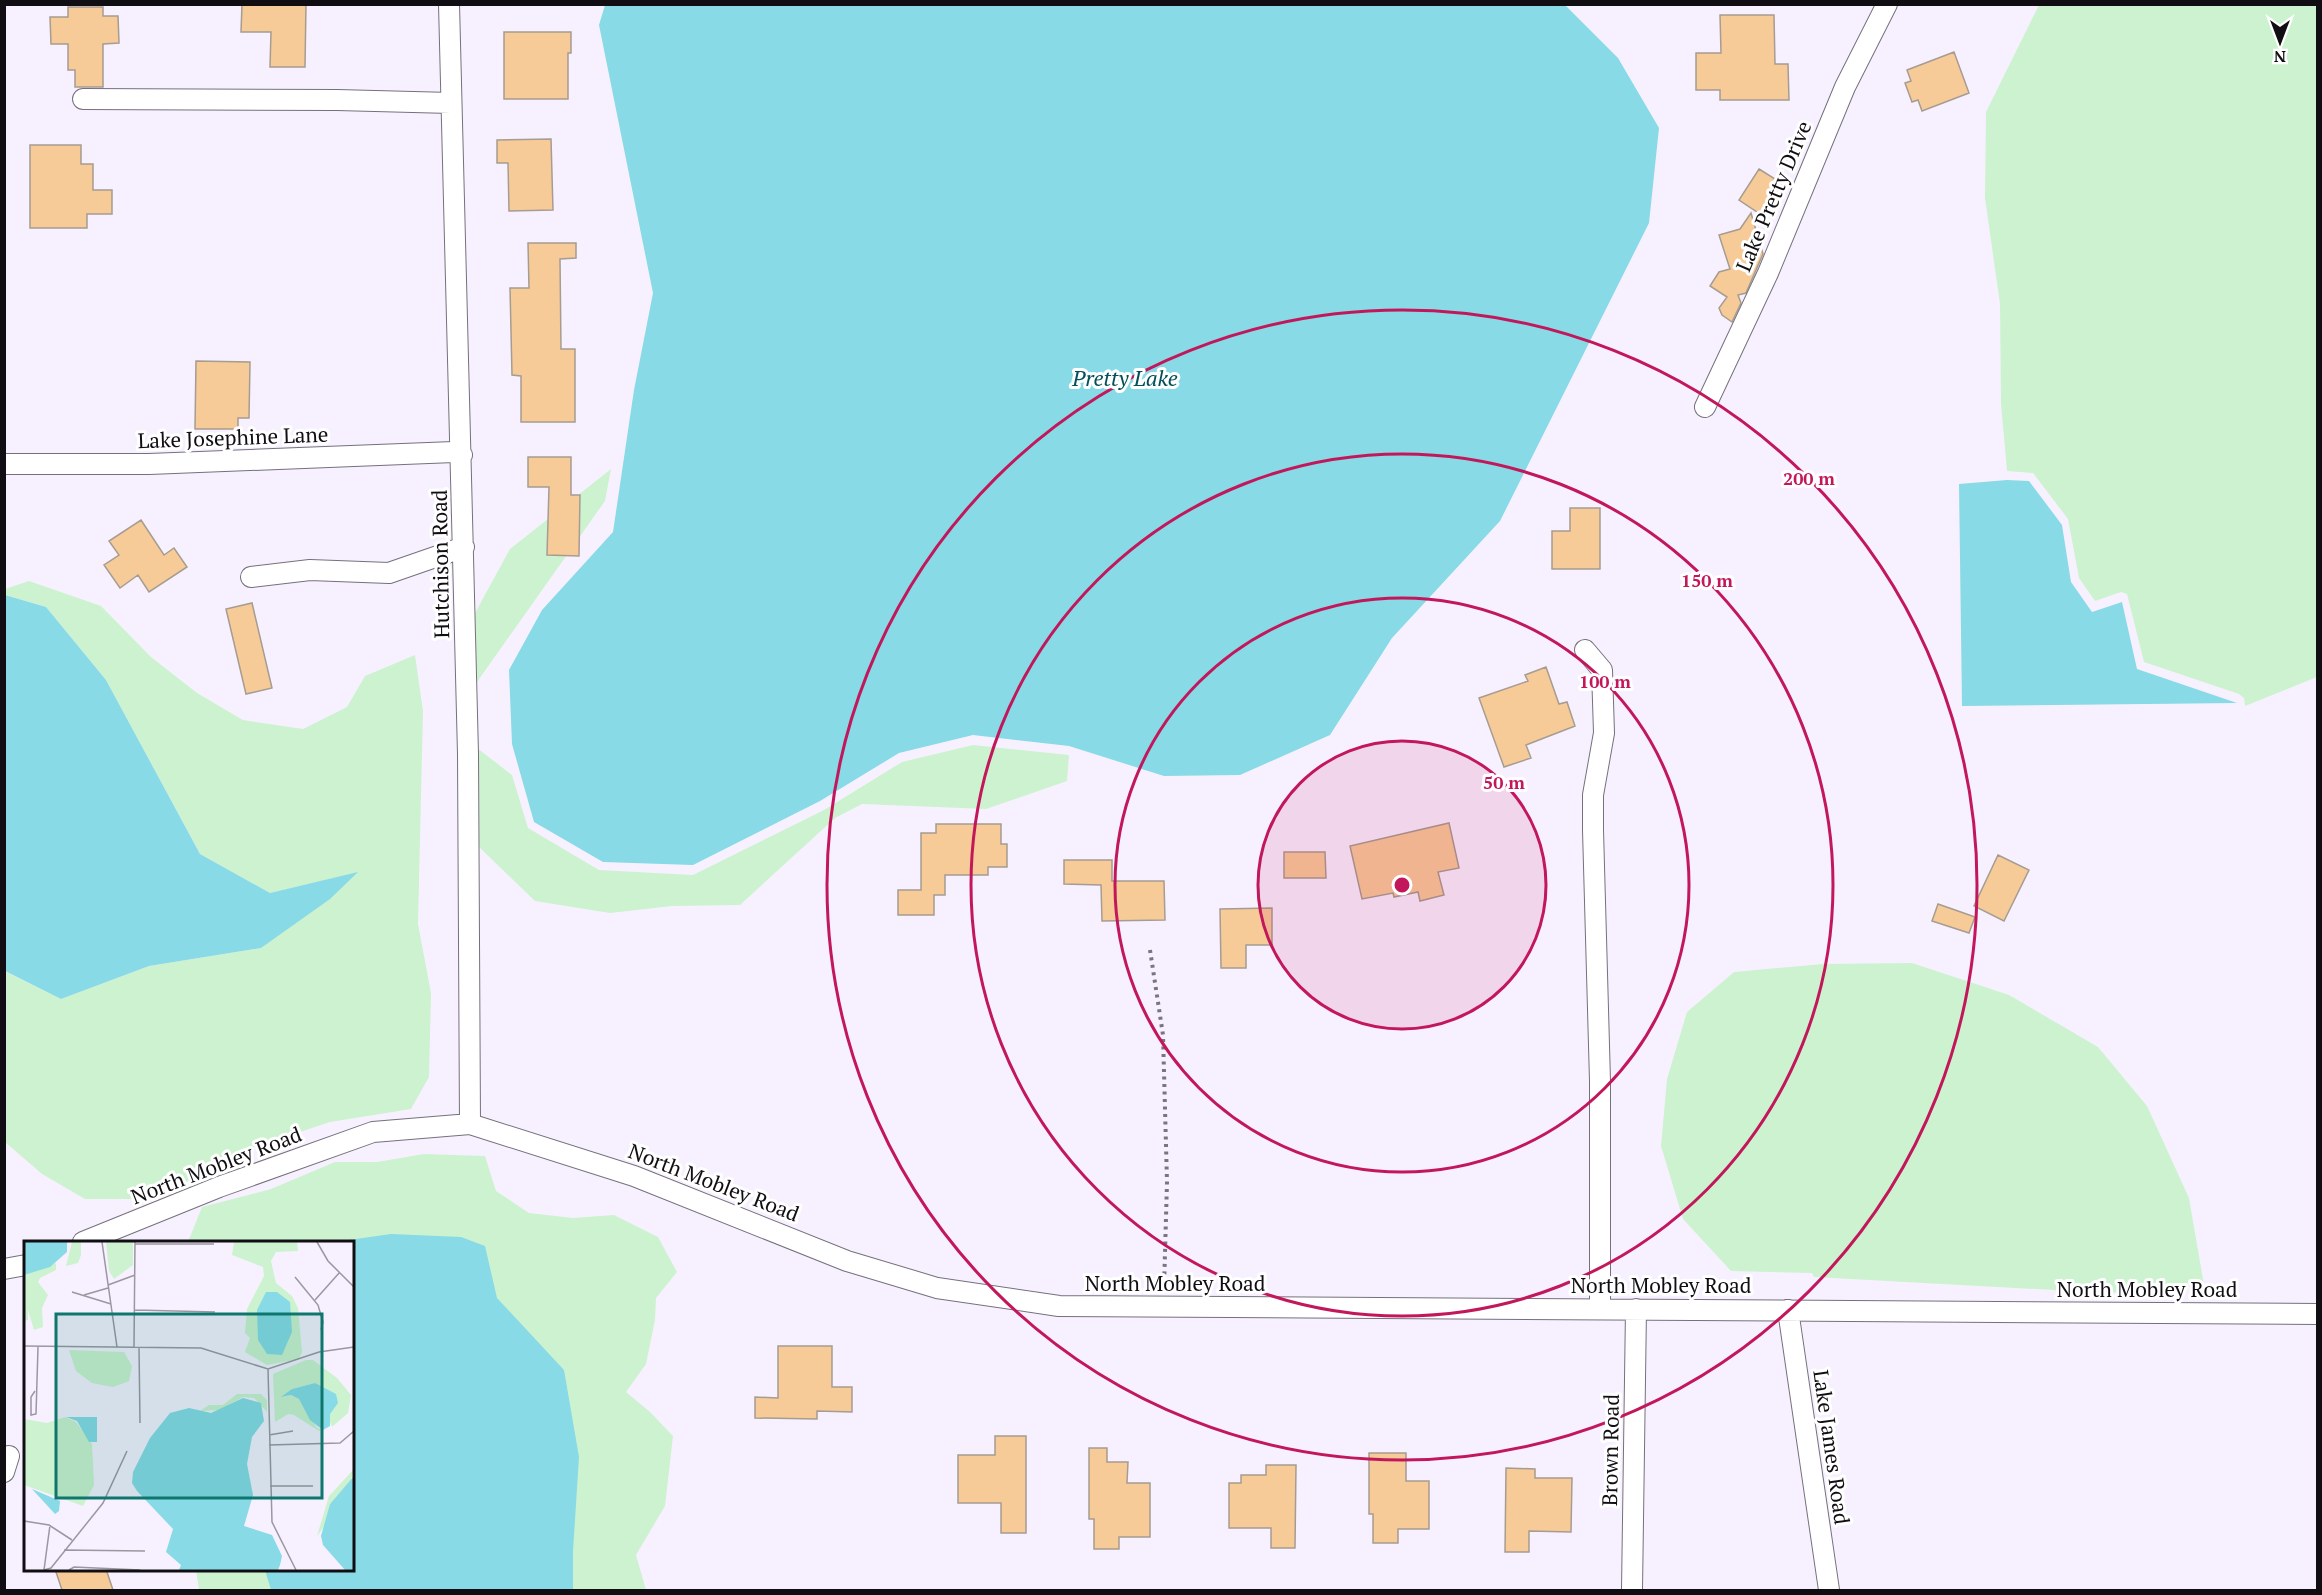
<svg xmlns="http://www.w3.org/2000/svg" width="2322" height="1595" viewBox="0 0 2322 1595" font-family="'PT Serif',serif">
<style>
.green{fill:#cdf2cf}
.water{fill:#87dae6}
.building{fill:#f6cb98;stroke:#a69c91;stroke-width:1.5}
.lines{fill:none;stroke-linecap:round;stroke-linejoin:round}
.minor-casing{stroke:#76707c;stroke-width:22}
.path{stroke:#79757e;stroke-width:4;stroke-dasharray:3 4.5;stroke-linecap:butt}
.minor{stroke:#fff;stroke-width:20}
.ring{fill:none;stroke:#c2185b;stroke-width:3}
.labels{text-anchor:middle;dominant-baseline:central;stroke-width:6;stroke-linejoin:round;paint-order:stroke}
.street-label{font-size:21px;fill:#100e12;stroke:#fff}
.water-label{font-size:22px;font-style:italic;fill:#025059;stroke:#fff}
.inset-road{fill:none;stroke:#9b96a0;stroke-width:1.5}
.view{fill:#0f766e;fill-opacity:0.15;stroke:#0f766e;stroke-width:3}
.inset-edge{fill:none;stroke:#100e12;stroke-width:3}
.centre{fill:#c2185b;stroke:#fff;stroke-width:3}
.ring-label{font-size:18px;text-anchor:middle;font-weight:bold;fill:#c2185b;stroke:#fff;stroke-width:6;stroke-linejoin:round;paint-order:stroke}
</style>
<rect width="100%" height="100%" fill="#f7f1ff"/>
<!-- green -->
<path class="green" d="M2039,5h278v672l-72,29 -1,-8 -5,-4 -95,-32 -17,-68 -6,-2 -26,9 -16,-23 -11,-59 -35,-46 -26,-2 -6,-67 -1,-100 -15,-106 1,-86z
M611,469l-6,32 -128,181 -1,7 -1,-76 35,-64z
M29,581l72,25 50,51 46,36 46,27 60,9 44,-22 18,-31 50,-21 8,56 -5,213 13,69 -2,84 -18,32 -81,13 -75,25 -67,34 -47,18h-56l-43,-25 -37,-32 -1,-171 57,28 88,-33 112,-18 95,-75 -86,20 -70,-39 -94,-174 -60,-73 -41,-12v-6z
M973,745l96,10 -2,26 -81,28 -124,-5 -27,14 -95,87 -68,1 -62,7 -75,-12 -57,-55 -1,-98 35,27 16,53 71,42 94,5 131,-65 78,-48z
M1912,963l97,32 89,52 49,59 42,92 15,87 -96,8 -294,-16 -2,-4 -81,-2 -48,-52 -22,-73 6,-67 20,-67 47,-40 89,-8z
M424,1154l61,2 11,35 33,22 44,5 41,-3 44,22 19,35 -21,26 -1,22 -9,44 -20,28 24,20 23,24 -8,70 -29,49 10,35h-447l-3,-20h156v-328h-164l14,-35 69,-18 64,-27h42z"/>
<!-- water -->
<path class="water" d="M605,5h960l53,53 41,70 -10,95 -149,298 -108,117 -62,97 -90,40 -76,1 -95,-30 -96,-11 -74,18 -79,48 -127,64 -90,-3 -69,-40 -22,-78 -3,-74 33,-60 71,-78 21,-142 19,-97 -54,-268z
M2007,480l22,1 33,44 9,57 21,30 30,-10 15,67 100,34 -275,3 -3,-222z
M5,595l41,12 60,73 94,174 70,39 88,-21 -28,27 -69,49 -112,18 -88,33 -56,-28z
M391,1234l70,3 24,9 12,52 67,72 15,87 -6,94v39h-302l-6,-20h87v-328h-6l3,-2z"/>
<!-- building -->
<path class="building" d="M242,4h64l-1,63h-35l1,-35h-30z
M68,7h35v9h15l1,27 -16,1v43h-28v-17h-7v-26h-17l-1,-27h18z
M1720,15h54l1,49h13l1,36h-69v-10h-24v-37h25z
M504,32h67v21h-3v46h-64z
M1954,52l15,41 -47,18 -4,-11 -6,2 -7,-19 6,-2 -4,-11z
M551,139l2,71 -44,1 -1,-48h-11v-23z
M30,145h51v19h12v26h19v24h-25v14h-57z
M1759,169l24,15 -23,30 -21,-14z
M1751,213l12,41 -17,39 -8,2 3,8 -9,19 -10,-7 -3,-7 8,-11 -17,-11 9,-14 11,-3 -11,-34 21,-6z
M528,243h48v15l-16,1 1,90h14v73h-54v-46l-9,-1 -2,-87h19z
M196,361l54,1 -1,56h-11v11h-43z
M528,457h43v38h9l-1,61 -32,-1 2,-68h-21z
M1570,508h30v61h-48v-38h18z
M141,520l23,35 10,-7 13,19 -38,25 -11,-17 -18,13 -16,-23 15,-10 -10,-14z
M252,603l20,85 -26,6 -20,-85z
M1546,667l13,37 8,-2 8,24 -49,19 5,13 -27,9 -25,-69 49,-17 -3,-6z
M1449,823l10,45 -21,4 6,23 -24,6 -2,-9 -24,5 -1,-4 -31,6 -12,-53z
M936,824h65v20h6v23h-19v8h-43v20h-11v20h-36v-25h23v-57h15z
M1284,852h41l1,26h-42z
M1998,855l31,15 -25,51 -30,-15z
M1064,860h48v21h52l1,39 -63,1 -1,-36 -37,-1z
M1938,904l37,13 -6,16 -37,-12z
M1272,908v37h-26v23h-25l-1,-59z
M778,1346h54v41h20v25l-35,-1v8l-62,-1v-21l23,1z
M995,1436h31v97h-25v-30h-43v-48h37z
M1089,1448h18v14h21l-1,21h23v54h-31v12h-25v-30h-5z
M1369,1453h37v28h23v48h-31v14h-25v-29h-4z
M1266,1465h30l-1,83h-24v-20h-42v-45h12v-8h25z
M1506,1468l29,1v9h37l-1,54 -42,-1v21h-24z
M55,1569h51l7,21h-51z"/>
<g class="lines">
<defs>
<path id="minor" d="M449,4l19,750 2,370
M83,99l254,1 114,3
M1705,407l63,-134 77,-186 42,-83
M4,464h145l305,-12 8,3
M251,577l59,-7 79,3 75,-26
M1585,650l17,20 2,63 -11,62v35l7,251v228
M83,1242l136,-55 154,-55 97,-8 164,52 213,85 90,27 122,18 1259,8
M4,1269l22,-4
M1788,1310l41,280
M4,1472l5,-16
M1632,1590l4,-281"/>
</defs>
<!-- minor casing -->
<use href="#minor" class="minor-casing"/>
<!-- path -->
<path class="path" d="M1150,950l13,85 4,147 -3,106"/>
<!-- minor -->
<use href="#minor" class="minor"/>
</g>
<!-- distance rings -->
<circle cx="1402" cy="885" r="144" fill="#c2185b" fill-opacity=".12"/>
<g class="ring">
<circle cx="1402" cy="885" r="144"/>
<circle cx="1402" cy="885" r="287"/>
<circle cx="1402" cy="885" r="431"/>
<circle cx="1402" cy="885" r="575"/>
</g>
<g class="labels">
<!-- street labels -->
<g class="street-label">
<text transform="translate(1773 196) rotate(-67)">Lake Pretty Drive</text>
<text transform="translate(233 437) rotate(-2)">Lake Josephine Lane</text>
<text transform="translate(440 564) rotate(-91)">Hutchison Road</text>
<text transform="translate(216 1165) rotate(-21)">North Mobley Road</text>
<text transform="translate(714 1182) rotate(21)">North Mobley Road</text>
<text x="1175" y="1283">North Mobley Road</text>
<text x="1661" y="1285">North Mobley Road</text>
<text x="2147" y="1289">North Mobley Road</text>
<text transform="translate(1832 1447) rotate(82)">Lake James Road</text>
<text transform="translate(1610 1450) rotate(-89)">Brown Road</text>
</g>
<!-- water labels -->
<g class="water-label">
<text x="1125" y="377">Pretty Lake</text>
</g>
</g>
<!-- overview -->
<g transform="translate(24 1241)">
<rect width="330" height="330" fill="#f7f1ff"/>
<path d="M48,1h9v13l-3,8 -12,3zM82,1h27v23l-19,14 -5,-8zM210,1h63l1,9 -22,1 -5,9 5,22 16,13 6,12 4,44 -3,7 -32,6 -22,-13 5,-14 -5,-5 2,-24 17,-33 -1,-9 -31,-12zM32,22v7l-16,8 -2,4 10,13 -6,13 1,19 -9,3 -6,-20v10l-4,1v-46zM45,109l55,2 8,14 -3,15 -16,6 -21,-4 -16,-12zM282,119h7l24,18 14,17 -3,18 -16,14 -17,-44 -23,6 -9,8 8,-2 8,4 18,29 6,2 -4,1 -25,-16 -6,-1 -13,8 -2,-48zM213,153h24l6,6v12l-13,-14 -11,-1 -24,13 -19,1 9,-6h14zM41,176l11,5 16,22 2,41 -11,21 -59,-21v-66l23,4zM330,228l-3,11 -21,24 -4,20 -9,12 12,-40z" fill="#cdf2cf"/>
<path d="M0,1h43v10l-17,15 -26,8zM242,51h11l13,10 2,30 -10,23 -15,-1 -9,-14 -1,-30zM291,142l21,11 2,9 -8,11v12l-7,4 -13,-10 -11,-21 -8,-4 -10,2 11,-8zM219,157l18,5 3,18 -12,16 -5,27 6,31 -9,31 28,9 10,21 -2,9 -2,5h-99l2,-5 -15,-13 7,-23 -36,-38 -5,-8 1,-11 17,-34 20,-25 19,-5 22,5zM42,176h31v25h-8l-12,-21zM330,235v94h-9l-22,-25 -2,-9 9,-32zM8,248l28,12 -1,10 -4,3z" fill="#87dae6"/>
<path class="inset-road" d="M78,1l15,105M293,1l11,19 26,26M111,3h79M271,36l23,28 5,17 -2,8M84,44l27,-10M48,51l39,12M60,54l24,-7M291,59l25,-28M111,69l80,2M0,105l177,2 67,21 51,-17 35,-5M110,106l1,-105M115,106l1,76M244,128l4,153 24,48M11,150l-4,6v18l5,-1 2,-67M245,194l24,-4M245,204l71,-2 14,-12M246,245h43M0,280l25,4 23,15M26,284l-6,45 7,-2 52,-65 24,-52M40,309l81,1M45,329l5,-3 66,3"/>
<path class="view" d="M32,73h266v184h-266z"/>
<rect width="330" height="330" class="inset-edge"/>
</g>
<circle cx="1402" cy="885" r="9" class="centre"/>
<g class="ring-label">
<text x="1809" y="485">200 m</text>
<text x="1707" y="587">150 m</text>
<text x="1605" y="688">100 m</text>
<text x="1504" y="789">50 m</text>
</g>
<!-- border -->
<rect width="2322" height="1595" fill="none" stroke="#100e12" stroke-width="12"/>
<!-- north arrow -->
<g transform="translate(2280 42) rotate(180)" stroke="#ffffff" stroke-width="4.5" paint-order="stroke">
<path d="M0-4.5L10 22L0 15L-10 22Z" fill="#100e12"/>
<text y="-9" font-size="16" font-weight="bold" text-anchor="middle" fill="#100e12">N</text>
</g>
</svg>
